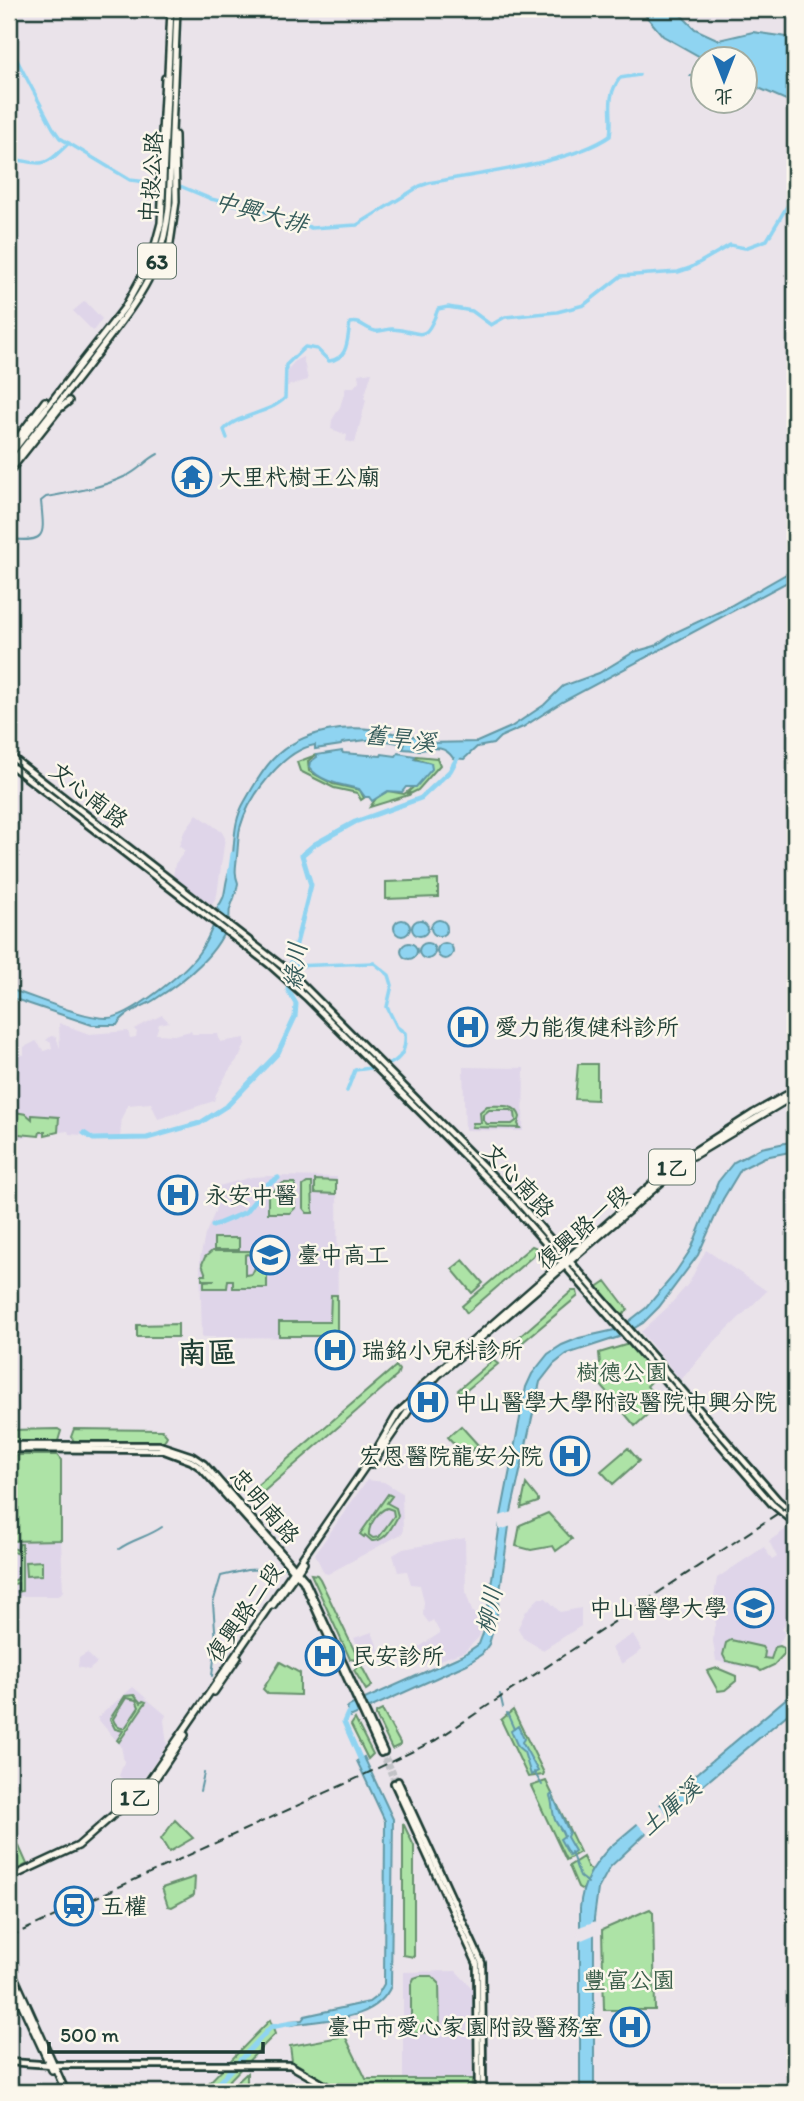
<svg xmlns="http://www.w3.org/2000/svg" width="804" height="2101" viewBox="0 0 804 2101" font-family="Itim,'LXGW WenKai TC',sans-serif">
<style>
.built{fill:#dfd5e9}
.green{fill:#ade3a6;stroke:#66906d;stroke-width:2;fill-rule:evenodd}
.water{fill:#8fd4f1;stroke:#6298a5;stroke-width:2}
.pier{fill:#eae3ea}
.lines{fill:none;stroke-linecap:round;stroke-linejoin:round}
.stream{stroke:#6298a5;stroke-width:2}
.canal{stroke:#8fd4f1;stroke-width:3.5}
.river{stroke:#8fd4f1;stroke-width:5}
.secondary-tunnel{stroke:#c1c2c6;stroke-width:4.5;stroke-dasharray:4.5 2;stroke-linecap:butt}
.secondary-casing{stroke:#1f3d34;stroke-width:10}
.primary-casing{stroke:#1f3d34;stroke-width:10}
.secondary{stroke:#fbf7ec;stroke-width:4.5}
.primary{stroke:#fbf7ec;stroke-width:5}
.rail{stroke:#1f3d34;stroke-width:2;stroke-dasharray:10 5;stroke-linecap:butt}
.labels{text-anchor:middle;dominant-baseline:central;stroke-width:5;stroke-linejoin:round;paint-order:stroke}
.shield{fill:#fbf7ec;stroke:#61756b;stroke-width:2}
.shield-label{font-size:21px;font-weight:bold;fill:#1f3d34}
.street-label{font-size:23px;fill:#1f3d34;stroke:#fbf7ec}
.poi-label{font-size:23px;fill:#1f3d34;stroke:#fbf7ec;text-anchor:start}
.park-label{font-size:23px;fill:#3b5e4b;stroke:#fbf7ec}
.water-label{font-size:24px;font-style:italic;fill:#355b5a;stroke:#fbf7ec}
.district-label{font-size:30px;font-weight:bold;fill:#1f3d34;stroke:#fbf7ec}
</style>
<rect width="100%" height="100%" fill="#eae3ea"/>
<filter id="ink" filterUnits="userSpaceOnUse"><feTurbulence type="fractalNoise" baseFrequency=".0143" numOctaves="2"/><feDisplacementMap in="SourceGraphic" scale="14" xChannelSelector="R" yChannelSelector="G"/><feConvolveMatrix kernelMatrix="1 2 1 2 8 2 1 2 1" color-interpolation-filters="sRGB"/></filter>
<g filter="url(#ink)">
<!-- built -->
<path class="built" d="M85,301l17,18 -9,12 -20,-20z
M303,357l5,23 -21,6 1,-17 8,-9z
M372,372l-8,26 2,2 -11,43 -9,-2 1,-6 -16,-6 1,-9 8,-13 6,-20h8l5,-6 -1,-7z
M197,814l25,18 3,6 -8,57 -5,10 -39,-29 2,-12 10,-13 -6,-5 5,-14z
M162,1015l7,7 -10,2 -3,10 18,1 17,-4 1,3h26l2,8 25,-4v6l-5,12 -11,14 -13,24 -2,7 -56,18 -7,-16 -23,2 -6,12 -2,21 -51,-4 -1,-3 -59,8v-86l15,2v-8l12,-6 8,10 8,-3 -1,-5 -5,-3 5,-4 5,1 4,11 -1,-25 30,11 39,-3 2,7 6,-1 1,-5 -3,-3z
M463,1067l61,1 -1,63 -58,-1z
M269,1176l68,1 1,161 -136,-1 -2,-78 5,-24 10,-23 4,-26 33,-9z
M706,1250l61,41 -55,53 -31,36 -40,-48 28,-26 20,-23z
M571,1450l13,15 -11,3 -10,-2 -6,-4z
M367,1480l17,2 18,11 1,40 -75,41 -4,-1 -9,-19z
M788,1528l7,6v85l-4,6 -5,-3 -4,8 3,3 -6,11 4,3 -14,20 -7,4 -46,-10 -3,-20 1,-14 2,-2 -3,-23 4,-24 47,-31 8,13 5,-3 -8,-16z
M465,1538l1,55 6,18 11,13 -4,13 -15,15 -40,13 -5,-18 21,-14 -7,-13 -4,3 -6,-8 1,-13 -4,-17 -9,-1 -4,-13 -9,1 -5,-17 10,-6z
M61,1540l2,51 -4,5h-50v-55z
M539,1598h7l14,14 21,-4v18l-38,24 -20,-12 -5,-10 8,-17z
M372,1632l7,18 -17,6 -8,-18z
M633,1634l9,16 -20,14 -11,-16z
M324,1637l9,19 -15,6 -8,-19z
M87,1653l10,10 -8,7 -11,-3 1,-9z
M133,1687l33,28 -2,5 3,25 -32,45 -16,-14 5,-14 -3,-16 -24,-28z
M456,1971l16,17v91l-69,1v-108z"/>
<!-- green -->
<path class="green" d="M316,755l-8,6 1,10 24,13 27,6 4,8 -3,2 -4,-7 -23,-5 -34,-17 -3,-9z
M416,756l21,2 3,7 -22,25 -8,4 -1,-3 12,-11 10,-17 -16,-5z
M388,791l16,3 3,-2 2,3 -39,12 7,-10z
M438,880v17l-52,2v-17z
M578,1064h19v36l-22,-1z
M487,1106c12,0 29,-3 33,11l-2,7 2,4 -48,-1 1,-4h8l-1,-11zM489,1110h22l4,3 1,8 -4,3h-25l-4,-4v-5z
M9,1111l17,3 6,5v-4l27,2 -1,15 -13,3v-3h-5l-1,4 -30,-3z
M315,1180l21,1v13l-21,-1z
M283,1183h12v25l-5,5h-22v-18z
M307,1183h5l1,30h-6l-4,-5v-22z
M214,1238h25v12h-25z
M532,1246l5,2 -4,8 -66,57 -5,-7z
M212,1251h38l7,6 2,11h8v20h-34v-8h-5l-1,8h-23v-7l11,-1h-13v-5h4l-4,-11 3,-7zM248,1254c8,4 9,13 4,20l-7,1v-20z
M463,1260l20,23 -11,10 -20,-24z
M606,1281l22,29 -8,7 -24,-29z
M572,1291h5l1,5 -73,61 -4,-4z
M331,1295h6v41h-58v-14h51z
M178,1324v13h-41v-12z
M629,1344l28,32 -10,10 13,17 -25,23 -46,-55 11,-8 -1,-10z
M493,1360l5,4 -36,30 -4,-4z
M396,1366l3,4 -2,6 -136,118 -7,-6z
M461,1426l17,19 -13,11 -17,-19z
M58,1429l3,2 -3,10h-49v-11z
M74,1429l88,1 5,6 -4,7 -88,-1 -4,-5z
M628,1448l11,13 -26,23 -12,-13z
M9,1455h48l4,5v80l-52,1z
M526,1484l12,15v3l-17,6z
M388,1494l4,2 -5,7 9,5 2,8c-6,11 -13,26 -26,25l-7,-6 -1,2 -4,-3zM387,1508l6,2 1,6 -15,21 -6,1 -4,-3c-1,-9 9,-24 18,-27z
M548,1513l24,26 -16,12 -3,-5 -22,4 -15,-4 4,-21z
M19,1544h3v47l-4,1v-9l-9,2v-3l9,-3v-25l-9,-4v-3l9,3z
M42,1561v14l-16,1 -1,-14z
M311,1574l6,1 3,4 37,77 -1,4 -6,-1z
M731,1640l31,7 3,5 -1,6 7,1 4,-12 5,-1 4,2v6l-10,11 -13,6 -4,-3 -31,-7 -3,-6 3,-12z
M280,1662l20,11v22l-32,-1 -5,-5z
M361,1665l11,21 -6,4 -12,-20z
M717,1668l19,8v5l-11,9 -7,1 -11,-20z
M134,1695l7,8 2,-2 3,1 -27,40 -2,-2 6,-9 -8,-2 -5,-10 15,-23zM126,1698l10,2 3,7 -14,21c-7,1 -10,-3 -12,-9z
M382,1710l18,33v2l-8,4 -16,-33v-3z
M513,1710l31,63 -1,2 -15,2 -27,-57z
M355,1719l18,35 -5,5 -17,-34z
M546,1781l34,71 -14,8 -35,-74z
M175,1820l18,18 -24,14 -8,-13z
M403,1823l11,23v111l-11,-2z
M9,1824l18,40 -18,10z
M583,1857l5,11 4,2 -9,20 -5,-3 -9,-21z
M195,1877l-1,18 -22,12 -4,-1 -6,-18z
M650,1909l3,3 2,98h-51l-2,-80z
M420,1976h12l7,7 1,49 -29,1v-48l3,-7z
M270,2020l5,14 -57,58h-18z
M345,2036l21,43h106v13h-129l-51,-31 -2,-15z
M247,2073v19h-15v-5z"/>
<!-- water -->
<path class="water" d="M640,9h35l20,20 24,11 34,-8 42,6v66l-50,-22 -1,-22 -40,-1 -41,-23z
M795,569v9l-233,124 -39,25 -23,10 -7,7 -16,3 -13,12 -11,-1c-9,-13 -19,-10 -32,-8 -6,1 -13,-1 -18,-1l2,-5 -30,-5 -33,4 -1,2 -26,4v-4c-32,5 -67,53 -75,83 -2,9 -2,19 -3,28 -1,10 -3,17 1,27 -1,9 -5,17 -8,26 -1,3 0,7 -1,10 -8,33 -45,62 -72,79 -12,9 -32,13 -40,27h-25l-83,-28v-8c26,8 73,29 98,29 23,0 78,-46 91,-64 10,-13 15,-29 22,-43l-3,-3c9,-11 7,-16 10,-29 1,-6 4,-10 5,-16 3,-22 1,-42 13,-62 8,-14 16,-29 27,-41 30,-32 80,-37 121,-27 10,2 28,2 35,10l49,-1 34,-15 33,-22 19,-19 36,-13 35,-21 21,-6 21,-14 47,-22z
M342,751l1,2 38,3 1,-2 14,2 2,-3 17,3 -1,3 17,4 1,6 -16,18h-10l-4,5 -14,-1 -16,10 -3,-4h-4l-6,-8c-16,-4 -39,-7 -50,-22l1,-5 7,-5 -1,-2z
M431 928a8 8 0 1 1 16 0a8 8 0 1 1-16 0Z
M412 928a8 8 0 1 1 16 0a8 8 0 1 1-16 0Z
M394 928a8 8 0 1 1 16 0a8 8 0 1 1-16 0Z
M437 951a8 8 0 1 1 16 0a8 8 0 1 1-16 0Z
M419 951a8 8 0 1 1 16 0a8 8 0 1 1-16 0Z
M401 951a8 8 0 1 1 16 0a8 8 0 1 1-16 0Z
M795,1141v10l-30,6 -24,12 -18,30 -25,56 -39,52 -16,16 -24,14 -52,17 -13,10 -14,18 -29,130 -15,108 -7,24 -7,10 -15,10 -117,53 -3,-9 2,-2 114,-51 16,-11 6,-16 16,-112 25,-129 6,-13 16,-20 14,-9 17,-7 40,-9 27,-21 27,-32 18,-27 27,-67 16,-20 27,-14z
M795,1691v17l-151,127 -34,32 -12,22 -4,29v174h-14v-184c2,-25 13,-43 30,-61z
M518,1726l6,13 -2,3 16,29 -7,4 -7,-23 -6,-5 -7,-16z
M364,1757l29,62 -2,167c-16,37 -66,32 -100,39l-1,-4 12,-1 3,-4 64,-14 8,-6 7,-12 1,-163 -28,-60z
M552,1794l17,38 -2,5 8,14 -6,4 -9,-16 4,-3c-2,-7 -6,-9 -9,-16 -3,-8 -2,-16 -5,-24z"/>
<!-- pier -->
<path class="pier" d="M513,1512l-1,14 -13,4v-14z
M658,1803l12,14 -22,18 -12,-13z
M596,1921v13l-19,8 2,-15z"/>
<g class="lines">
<!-- stream -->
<path class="stream" d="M690,76h12
M9,539c39,4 35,-4 32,-38l5,-4c28,-5 55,-9 80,-21 12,-5 20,-16 32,-22
M119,1549c14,-10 29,-12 43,-22
M212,1676l4,-34 -3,-39 8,-27 26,-6 38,-2
M500,1694l3,13
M507,1713l7,16
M534,1772l8,13
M200,1791l4,-18
M571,1852l9,25 8,6"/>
<!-- canal -->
<path class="canal" d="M9,45l44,83 7,10 70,42 50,6 31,13 85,20 15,9 46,-3 63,-39 9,-3c50,-10 141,-19 181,-47 4,-23 -6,-37 10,-58l19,-3
M9,161c11,-3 18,2 30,2 12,0 22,-13 30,-20
M227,438l-3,-8c14,-16 45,-16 61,-32l1,-33 19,-18 12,2 12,12c20,-2 18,-22 21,-38 11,-3 15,6 25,8 6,1 11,-2 17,-2 31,2 32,17 46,-20l10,-2 24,4 19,14 14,-8 52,-5 27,-7 37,-29 57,-4 12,-4 40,-23 15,3 22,-8 28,-47
M291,966l83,-3 15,12 3,10 -5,22 10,20 8,6c3,35 -23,33 -50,37l-8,21"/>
<!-- river -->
<path class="river" d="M230,876l3,-22
M84,1133l9,6 54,-1 53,-15 28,-18 50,-52 17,-36 1,-13 -8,-14 2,-22 21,-83 -9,-30 13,-11 40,-22 66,-24 29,-27 10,-18
M213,1226l33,-14 22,-28 10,-6
M354,1711l-6,2 -4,9 19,43
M210,2092l61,-65 26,-5"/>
<!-- secondary-tunnel -->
<path class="secondary-tunnel" d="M384,1752l14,29
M381,1753l13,30"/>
<defs>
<path id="secondary" d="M9,755l282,218 223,224 264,303 17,15
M9,764l261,201 36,32 201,202 265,305 23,19
M9,1445h150l33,11 12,8 101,116 79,172
M9,1449l153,1 29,11 10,7 102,113 78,172
M398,1781l84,182 1,129
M394,1783l83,181 1,128
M9,2062l44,3h237l47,27"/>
<path id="primary" d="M159,188l6,-110
M168,257l8,-55 -1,-67
M9,450l36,-49
M9,456l116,-149 26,-47 10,-37 10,-214
M9,466c29,-37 59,-74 87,-111 38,-51 66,-81 73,-148l8,-198
M9,472l50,-63 10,-8
M693,1156l102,-61
M371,1465l45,-65 22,-25 247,-213
M273,1605l31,-43
M214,1692l24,-35
M126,1809l19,-15 40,-59
M9,1878l69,-32 66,-58 230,-334 24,-41 10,-9 15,-19 253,-222 78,-50 41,-23
M9,1965l57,127
M9,1977l43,93"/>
</defs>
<!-- secondary casing -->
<use href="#secondary" class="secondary-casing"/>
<!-- primary casing -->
<use href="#primary" class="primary-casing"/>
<!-- secondary -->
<use href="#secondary" class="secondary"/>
<!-- primary -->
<use href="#primary" class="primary"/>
<!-- rail -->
<path class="rail" d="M9,1937l338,-154 89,-43 359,-238"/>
</g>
</g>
<!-- icons -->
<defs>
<symbol id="temple-ring" viewBox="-11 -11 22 22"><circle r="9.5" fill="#fbf7ec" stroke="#1f6fb2" stroke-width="1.5"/><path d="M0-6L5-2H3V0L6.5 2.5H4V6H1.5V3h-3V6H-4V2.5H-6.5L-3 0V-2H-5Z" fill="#1f6fb2"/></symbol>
<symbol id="hospital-ring" viewBox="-11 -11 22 22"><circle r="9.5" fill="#fbf7ec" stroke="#1f6fb2" stroke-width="1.5"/><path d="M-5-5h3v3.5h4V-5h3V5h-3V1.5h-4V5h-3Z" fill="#1f6fb2"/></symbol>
<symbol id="school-ring" viewBox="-11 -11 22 22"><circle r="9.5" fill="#fbf7ec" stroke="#1f6fb2" stroke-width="1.5"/><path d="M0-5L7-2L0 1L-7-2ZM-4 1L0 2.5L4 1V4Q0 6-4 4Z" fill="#1f6fb2"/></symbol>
<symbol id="university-ring" viewBox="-11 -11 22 22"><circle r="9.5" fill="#fbf7ec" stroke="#1f6fb2" stroke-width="1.5"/><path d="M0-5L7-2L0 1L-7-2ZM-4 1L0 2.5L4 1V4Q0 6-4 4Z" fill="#1f6fb2"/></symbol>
<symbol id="station-ring" viewBox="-11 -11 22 22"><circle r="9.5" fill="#fbf7ec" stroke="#1f6fb2" stroke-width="1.5"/><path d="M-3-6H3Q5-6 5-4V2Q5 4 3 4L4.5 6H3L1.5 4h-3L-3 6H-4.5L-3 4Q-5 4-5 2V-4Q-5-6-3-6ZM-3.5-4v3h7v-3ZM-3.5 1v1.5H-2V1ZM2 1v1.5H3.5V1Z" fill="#1f6fb2"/></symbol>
</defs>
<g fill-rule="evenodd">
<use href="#temple-ring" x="170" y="455" width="44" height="44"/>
<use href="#hospital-ring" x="446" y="1005" width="44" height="44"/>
<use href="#hospital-ring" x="156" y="1173" width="44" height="44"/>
<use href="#school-ring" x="248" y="1233" width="44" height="44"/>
<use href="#hospital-ring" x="313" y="1328" width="44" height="44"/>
<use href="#hospital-ring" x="406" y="1380" width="44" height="44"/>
<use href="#hospital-ring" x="548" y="1434" width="44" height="44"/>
<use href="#university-ring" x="732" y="1586" width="44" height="44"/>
<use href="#hospital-ring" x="303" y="1634" width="44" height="44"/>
<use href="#station-ring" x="52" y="1884" width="44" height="44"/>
<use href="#hospital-ring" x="608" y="2005" width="44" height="44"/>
</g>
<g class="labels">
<!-- shield labels -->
<g class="shield">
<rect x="138" y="243.5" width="38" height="35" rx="5"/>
<rect x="649" y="1149.5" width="46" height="35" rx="5"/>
<rect x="112" y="1779.5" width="46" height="35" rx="5"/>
</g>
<g class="shield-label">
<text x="157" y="261">63</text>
<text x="672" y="1167">1乙</text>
<text x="135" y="1797">1乙</text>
</g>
<!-- street labels -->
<g class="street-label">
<text transform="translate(151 177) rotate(-86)">中投公路</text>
<text transform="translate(89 795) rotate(38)">文心南路</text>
<text transform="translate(519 1180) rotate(47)">文心南路</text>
<text transform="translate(583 1227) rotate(-41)">復興路一段</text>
<text transform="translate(265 1506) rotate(49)">忠明南路</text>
<text transform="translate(244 1612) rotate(-55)">復興路二段</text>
</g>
<!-- poi labels -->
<g class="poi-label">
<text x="219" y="477">大里杙樹王公廟</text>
<text x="495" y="1027">愛力能復健科診所</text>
<text x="205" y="1195">永安中醫</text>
<text x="297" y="1255">臺中高工</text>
<text x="362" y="1350">瑞銘小兒科診所</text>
<text x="455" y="1402">中山醫學大學附設醫院中興分院</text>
<text x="543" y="1456" text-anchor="end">宏恩醫院龍安分院</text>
<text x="727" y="1608" text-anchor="end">中山醫學大學</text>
<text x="352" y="1656">民安診所</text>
<text x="101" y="1906">五權</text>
<text x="603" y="2027" text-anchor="end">臺中市愛心家園附設醫務室</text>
</g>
<!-- park labels -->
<g class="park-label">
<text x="622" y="1372">樹德公園</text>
<text x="629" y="1980">豐富公園</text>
</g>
<!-- water labels -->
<g class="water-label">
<text transform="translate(261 212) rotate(15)">中興大排</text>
<text transform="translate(400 738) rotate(7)">舊旱溪</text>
<text transform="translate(295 966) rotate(-83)">綠川</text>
<text transform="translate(489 1610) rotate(-78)">柳川</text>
<text transform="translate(670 1807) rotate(-41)">土庫溪</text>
</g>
<!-- district labels -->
<g class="district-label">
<text x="207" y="1352">南區</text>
</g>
</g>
<!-- margin -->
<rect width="804" height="2101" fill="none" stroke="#fbf7ec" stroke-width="35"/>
<rect x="18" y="18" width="769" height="2066" fill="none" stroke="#1f3d34" stroke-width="2.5" filter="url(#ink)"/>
<!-- north arrow -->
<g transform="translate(724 80) rotate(180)"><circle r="33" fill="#fbf7ec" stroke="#a3ada2" stroke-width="2"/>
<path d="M0-5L12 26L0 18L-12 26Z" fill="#1f6fb2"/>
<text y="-10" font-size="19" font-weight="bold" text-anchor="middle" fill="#1f3d34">北</text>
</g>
<!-- scale -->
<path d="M49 2042v10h214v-10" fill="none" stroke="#1f3d34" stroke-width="3.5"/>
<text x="60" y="2042" font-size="21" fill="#1f3d34" stroke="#fbf7ec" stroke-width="5" paint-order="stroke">500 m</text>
</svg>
